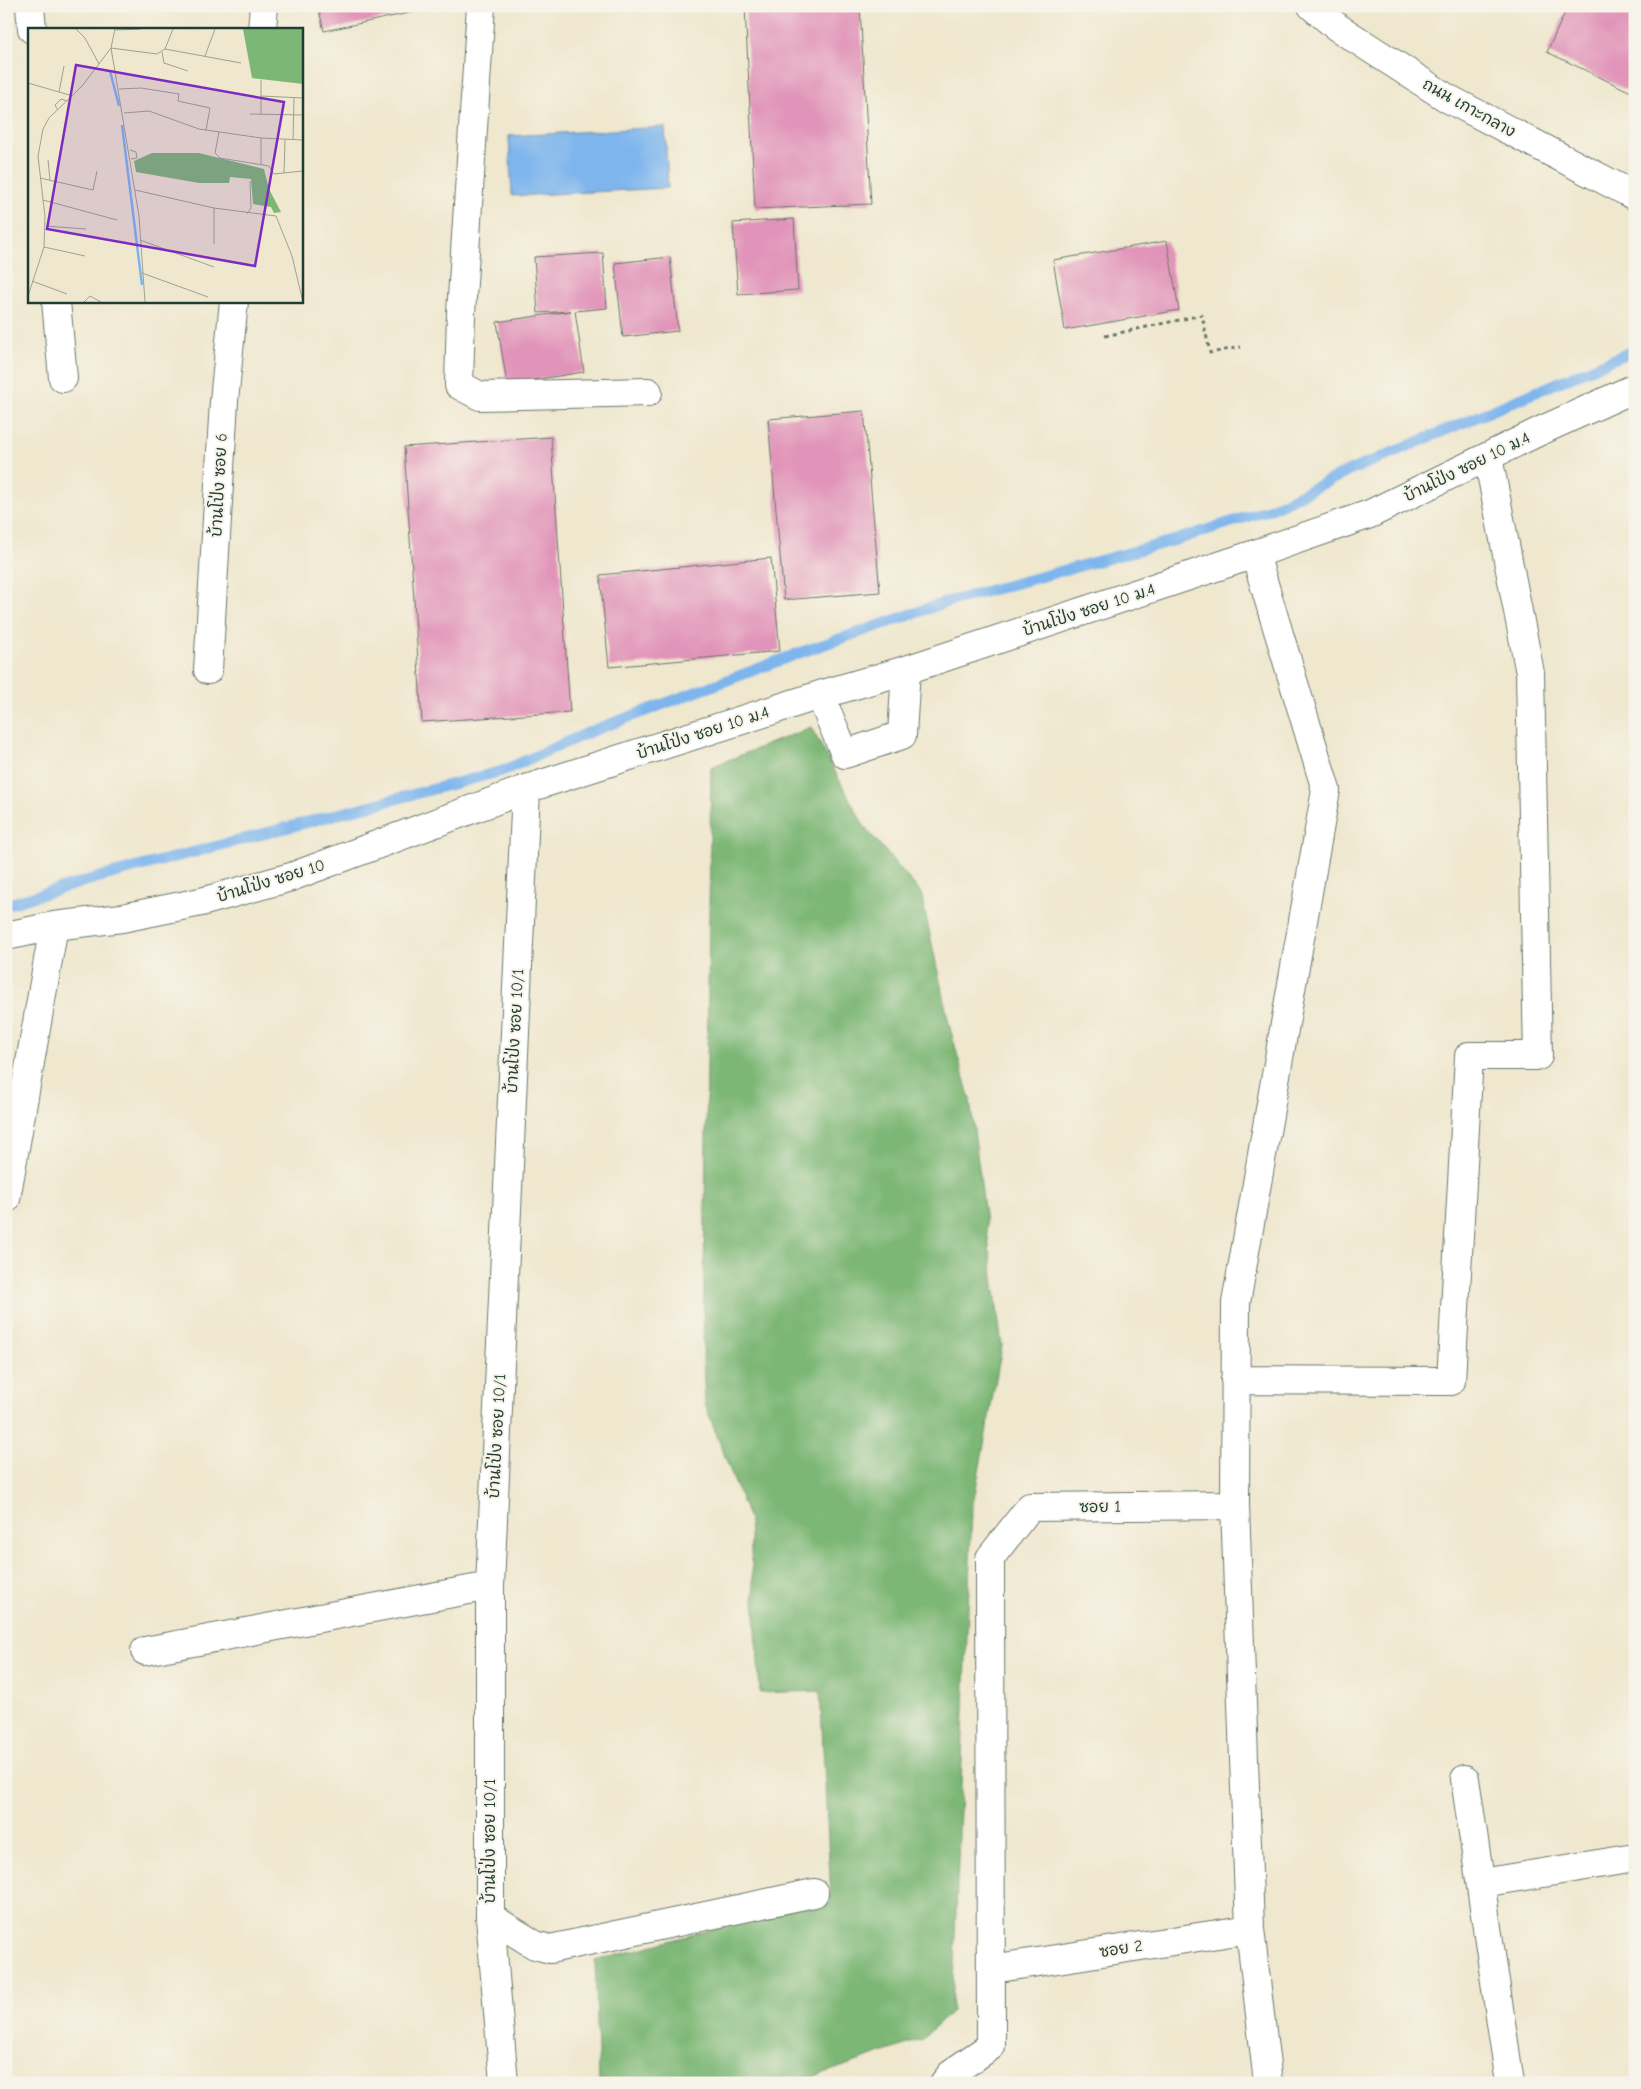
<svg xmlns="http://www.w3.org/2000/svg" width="1641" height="2089" viewBox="0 0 1641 2089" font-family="'Comic Neue','Playpen Sans Thai',sans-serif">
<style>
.forest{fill:#7db776;stroke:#4e7a55}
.water{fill:#7eb5ed;stroke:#4e7990}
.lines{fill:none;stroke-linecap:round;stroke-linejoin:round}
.stream{stroke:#7eb5ed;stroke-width:11}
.building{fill:#e194b9}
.minor-casing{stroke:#68786a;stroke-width:30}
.path{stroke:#68786a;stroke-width:3;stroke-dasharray:4 4;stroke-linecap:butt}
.minor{stroke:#fff;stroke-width:28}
.labels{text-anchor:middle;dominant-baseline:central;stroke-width:4;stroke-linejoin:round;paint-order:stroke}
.street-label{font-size:16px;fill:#1f3d34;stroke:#f7f3e8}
.inset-river{fill:none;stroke:#7eb5ed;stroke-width:2.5}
.inset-road{fill:none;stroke:#9ca390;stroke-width:1}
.view{fill:#7b2cbf;fill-opacity:0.15;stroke:#7b2cbf;stroke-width:2.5}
.inset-edge{fill:none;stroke:#1f3d34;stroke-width:2.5}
</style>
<rect width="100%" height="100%" fill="#f7f3e8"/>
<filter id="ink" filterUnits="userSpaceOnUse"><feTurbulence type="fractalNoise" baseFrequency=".02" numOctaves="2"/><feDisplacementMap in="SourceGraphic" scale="10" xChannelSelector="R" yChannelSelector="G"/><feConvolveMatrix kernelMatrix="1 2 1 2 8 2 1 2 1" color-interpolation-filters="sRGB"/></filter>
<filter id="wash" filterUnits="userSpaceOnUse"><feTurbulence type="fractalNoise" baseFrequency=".0096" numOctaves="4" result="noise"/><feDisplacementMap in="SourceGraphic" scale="20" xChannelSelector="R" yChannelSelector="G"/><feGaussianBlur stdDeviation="1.12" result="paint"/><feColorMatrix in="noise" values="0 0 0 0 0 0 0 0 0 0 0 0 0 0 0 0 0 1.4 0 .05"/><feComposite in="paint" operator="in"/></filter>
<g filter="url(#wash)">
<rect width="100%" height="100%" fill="#efe7ce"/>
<!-- forest -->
<path class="forest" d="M811,727l53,99 57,67 29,135 20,72 32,246 -30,164 -20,501 -30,28 -127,44h-196l-4,-122 236,-64 -11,-206 -60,2 -11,-173 -44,-116 -2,-45 8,-592z"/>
<!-- water -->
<path class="water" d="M665,127l3,61 -156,8 -3,-60z"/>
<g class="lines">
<!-- stream -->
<path class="stream" d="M6,905l90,-27 406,-107 90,-40 210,-79 145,-50 229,-62 95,-31 78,-38 286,-121"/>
</g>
<g id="blocks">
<!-- building -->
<path class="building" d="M318,6h119v1l-113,24z
M745,6h115l11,198 -116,5z
M1568,6h67v88l-88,-42z
M794,219l4,71 -60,4 -5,-71z
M1167,241l12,69 -114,20 -12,-70z
M603,253l4,55 -32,3 9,61 -77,12 -10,-62 74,-11 -33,2 -4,-56z
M670,257l8,74 -55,6 -8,-74z
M864,411l16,181 -96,8 -16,-181z
M551,437l19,275 -148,10 -18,-275z
M771,558l9,93 -171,16 -9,-92z"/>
</g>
</g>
<g filter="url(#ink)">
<use href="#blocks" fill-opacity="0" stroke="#68786a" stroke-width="1"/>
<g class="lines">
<defs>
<path id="minor" d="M30,6l2,23
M481,6l-20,307 -2,72 21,11 168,-4
M1312,6l25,21 110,71 188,98
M262,29l2,-23
M56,301l7,77
M1255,554l71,236 -90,513 -1,202 15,424 18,154
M208,670l16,-269 10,-100
M820,695l25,59 57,-19 4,-65
M6,936l48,-10 68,-8 79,-16 90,-25 235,-88 294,-94 86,-25 349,-116 115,-40 168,-82 97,-44
M6,1199l48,-273
M1235,1380l216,1 18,-325h69l-8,-383 -42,-216
M145,1651l345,-65
M1465,1779l45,304
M1481,1883l154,-25
M490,1917l45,28 15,4 264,-56
M992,1969l258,-40
M504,2083l-14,-166v-331l36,-797
M944,2083l9,-11 38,-26 -1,-488 40,-51 205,-2"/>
</defs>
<!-- minor casing -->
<use href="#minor" class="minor-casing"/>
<!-- path -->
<path class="path" d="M1105,336l97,-21 8,38 31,-6"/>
<!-- minor -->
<use href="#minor" class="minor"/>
</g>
</g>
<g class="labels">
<!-- street labels -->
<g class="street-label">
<text transform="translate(1469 108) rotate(29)">ถนน เกาะกลาง</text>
<text transform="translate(1467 467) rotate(-26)">บ้านโป่ง ซอย 10 ม.4</text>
<text transform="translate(219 485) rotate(-87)">บ้านโป่ง ซอย 6</text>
<text transform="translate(1089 610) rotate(-18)">บ้านโป่ง ซอย 10 ม.4</text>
<text transform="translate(703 733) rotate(-18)">บ้านโป่ง ซอย 10 ม.4</text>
<text transform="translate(271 881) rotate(-17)">บ้านโป่ง ซอย 10</text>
<text transform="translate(515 1031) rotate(-87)">บ้านโป่ง ซอย 10/1</text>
<text transform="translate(497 1436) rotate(-87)">บ้านโป่ง ซอย 10/1</text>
<text transform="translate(1100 1507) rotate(-1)">ซอย 1</text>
<text transform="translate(490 1841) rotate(-90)">บ้านโป่ง ซอย 10/1</text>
<text transform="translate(1121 1949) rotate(-9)">ซอย 2</text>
</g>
</g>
<!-- overview -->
<g transform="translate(28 28)">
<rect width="275" height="275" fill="#efe7ce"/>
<path d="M215,1h60v55l-51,-6zM124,125h47l65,16 5,20 12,23 -7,1 -3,-6 -18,-3 -2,-25 -21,-2 -1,6h-30l-63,-11 -2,-11z" fill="#7db776"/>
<path class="inset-river" d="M82,43l9,35M94,97l20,160"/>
<path class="inset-road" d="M48,1l9,9 14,26M87,2l26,-1M137,21l8,-20M134,24l2,11 24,8M177,28l10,-27M0,55l45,13M91,61l22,-1 38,6 -1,7 32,7 -4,22M31,64l5,-26M233,68l42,2M29,81l-2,-4 6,-6 6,2M96,85l25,-2 50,18 62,9 42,2M222,86l53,1M233,86v-34M191,104l-4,21 5,5 49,8 5,8 29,-3M265,112l1,-42M102,122l6,2 1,6 -6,1M20,132l2,20M233,137v-27M256,145l1,-34M12,150l53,12 4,-19M107,162l79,18 62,8 16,40 11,46M15,172l74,20M186,180v36M219,186l4,-6 -1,-27M18,198l40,3M112,212l74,27M16,219l41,9M114,245l66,24M4,253l35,13M0,268l16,-49 1,-30 -7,-61 5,-27 6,-11 33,-32 29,-38 4,-19M56,274l6,-6 11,6M117,274l-6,-86 -28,-168 46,6 8,-5 76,14"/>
<path class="view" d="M48,37l208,37 -29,164 -208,-37z"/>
<rect width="275" height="275" class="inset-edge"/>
</g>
<!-- margin -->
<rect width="1641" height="2089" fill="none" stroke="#f7f3e8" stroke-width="25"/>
</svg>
